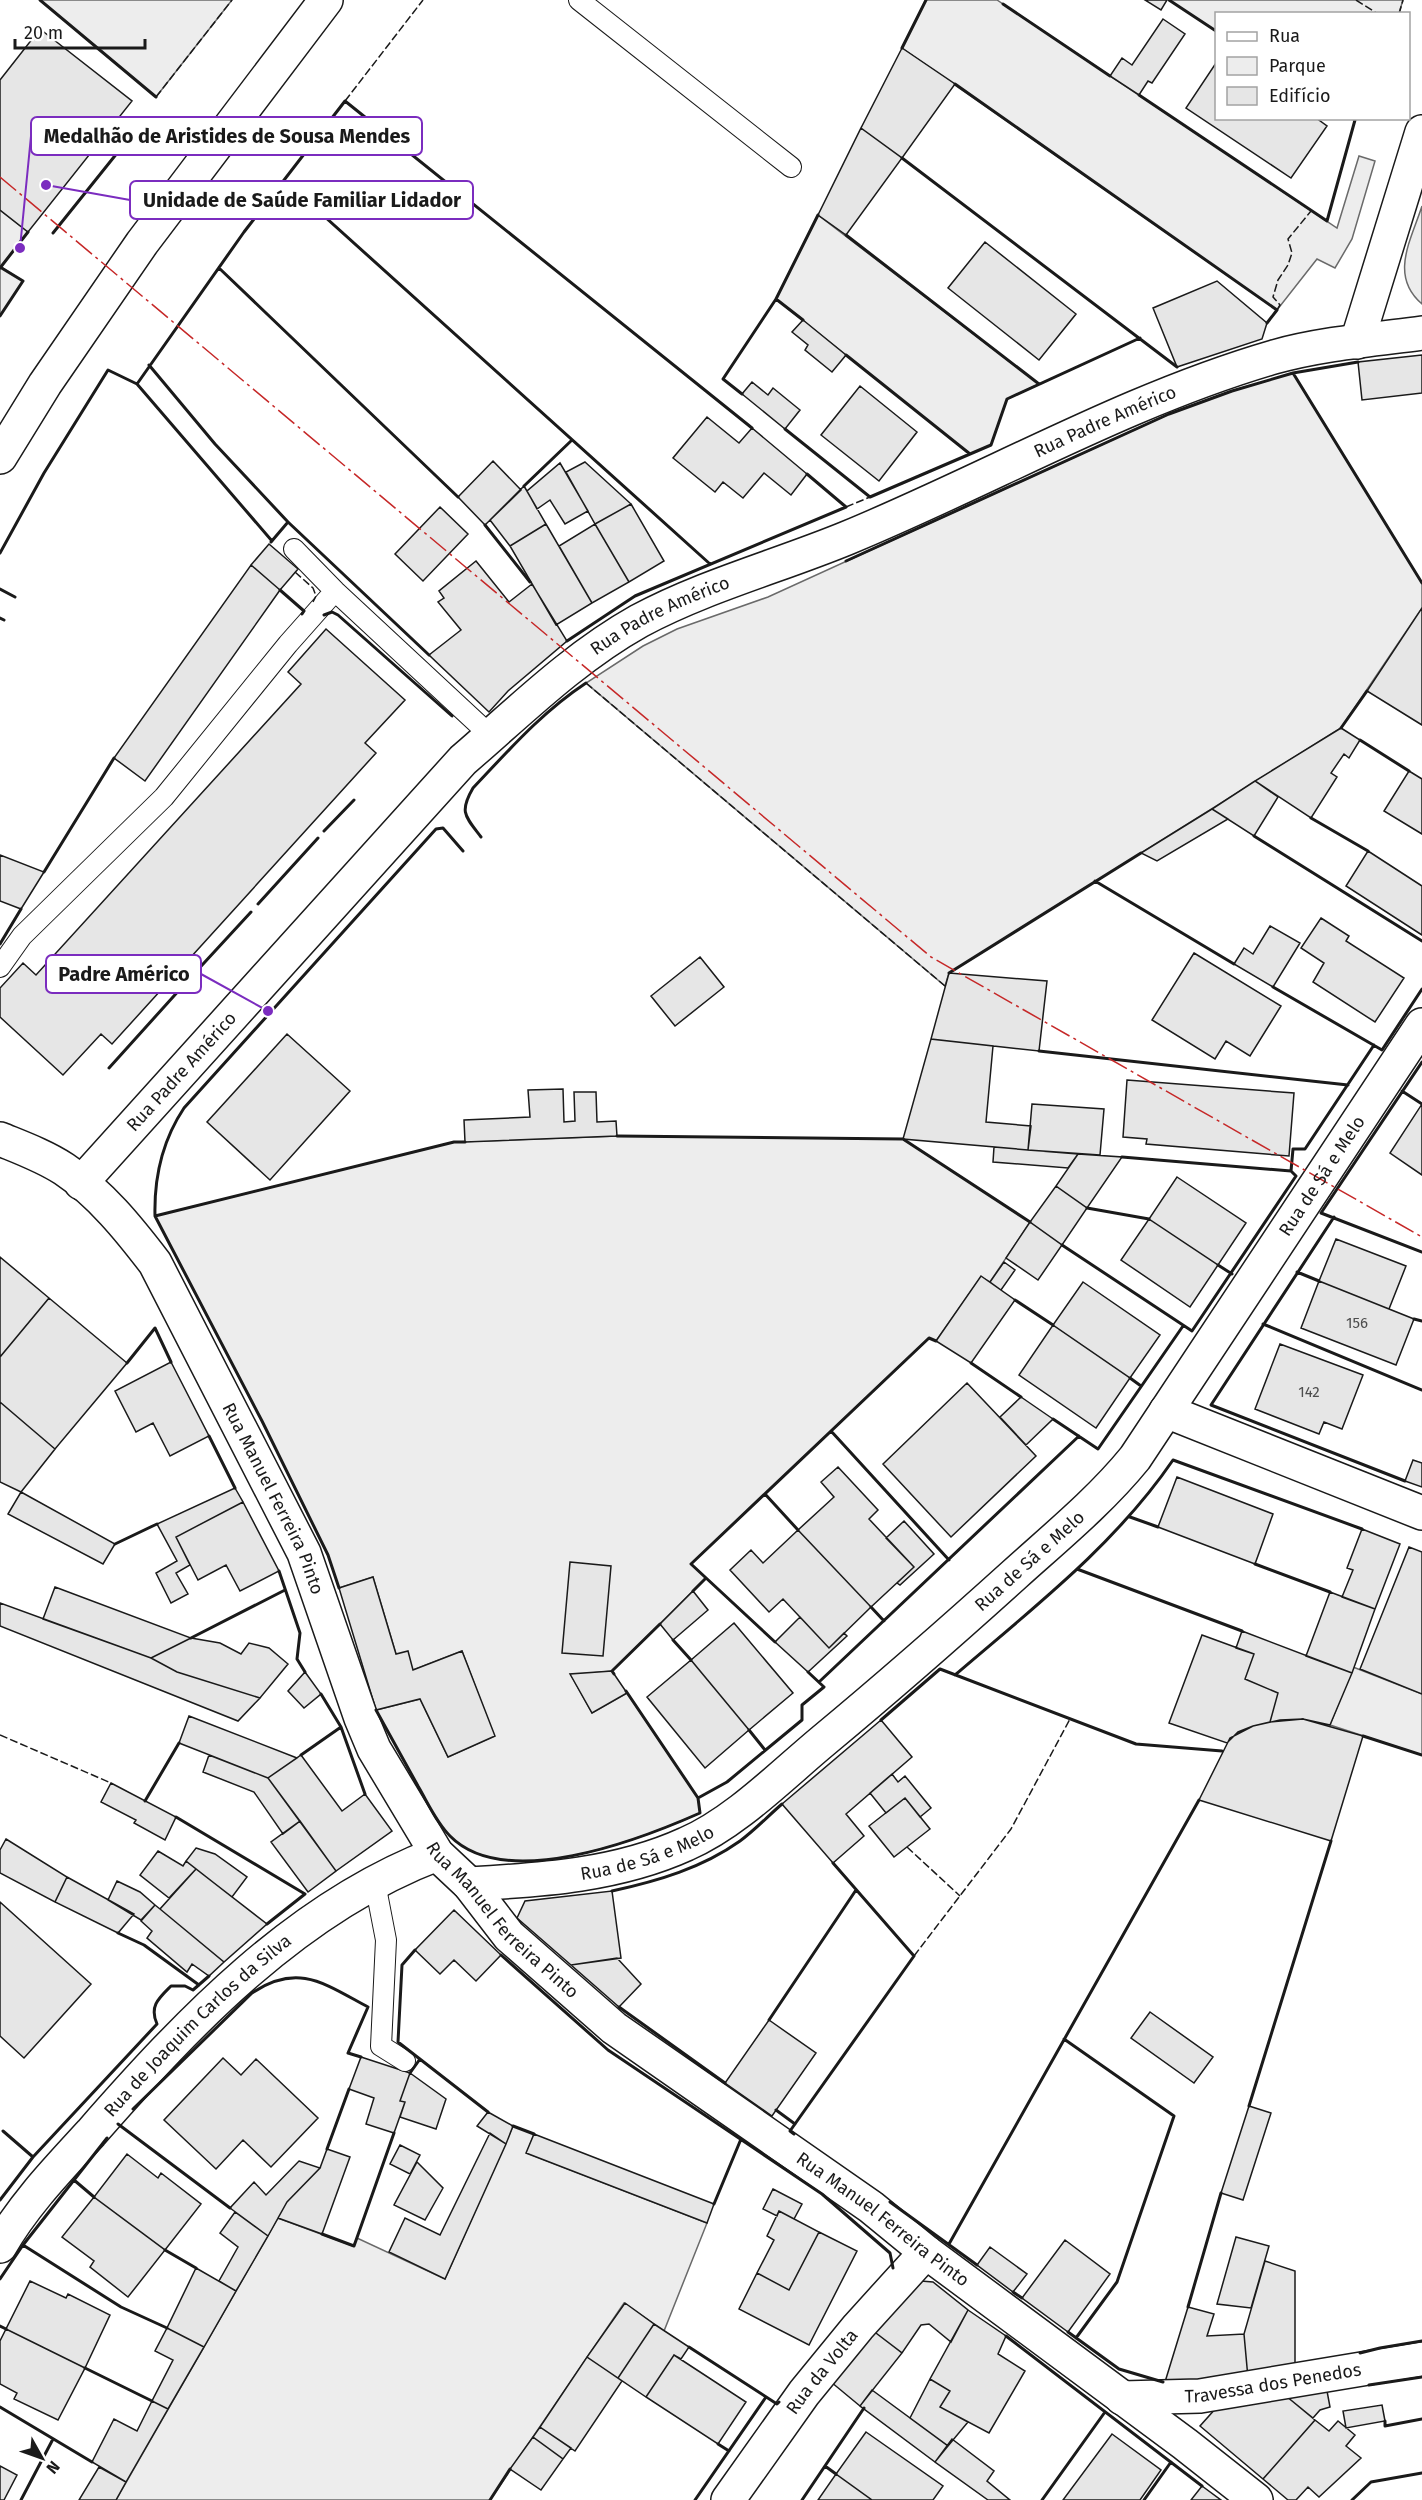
<svg xmlns="http://www.w3.org/2000/svg" width="1422" height="2500" viewBox="0 0 1422 2500" font-family="'Fira Sans',sans-serif">
<style>
.green{fill:#ededed;stroke:#6a6a6a;stroke-width:1.5}
.building{fill:#e6e6e6;stroke:#1a1a1a;stroke-width:1.5}
.lines{fill:none;stroke-linecap:round;stroke-linejoin:round}
.service-casing{stroke:#1a1a1a;stroke-width:22}
.minor-casing{stroke:#1a1a1a;stroke-width:36}
.service{stroke:#fff;stroke-width:20}
.minor{stroke:#fff;stroke-width:33}
.fence{stroke:#1a1a1a;stroke-width:1.5;stroke-dasharray:8 3;stroke-linecap:butt}
.wall{stroke:#1a1a1a;stroke-width:3}
.power{stroke:#c62828;stroke-width:1.5;stroke-dasharray:21 4.5 3 4.5;stroke-linecap:butt}
.labels{text-anchor:middle;dominant-baseline:central;stroke-width:4.5;stroke-linejoin:round;paint-order:stroke}
.number-label{font-size:15px;fill:#4d4d4d}
.street-label{font-size:18px;fill:#1a1a1a;stroke:#fff}
.leader{fill:none;stroke:#7b2cbf;stroke-width:2}
.callout-dot{fill:#7b2cbf;stroke:#fff;stroke-width:2}
.callout{fill:#fff;stroke:#7b2cbf;stroke-width:2}
.callout-label{font-size:20px;text-anchor:middle;font-weight:bold;fill:#1a1a1a}
</style>
<rect width="100%" height="100%" fill="#fff"/>
<!-- green -->
<path class="green" d="M40,0h192l-76,97z
M926,0h71l340,228 22,-72 16,5 -23,78 -17,29 -18,-9 -40,51 -375,-262z
M1169,0h234l-4,13 -183,1v17z
M1422,206v98c-33,-28 -11,-64 0,-98z
M0,210l28,22 -27,35 22,14 -23,35z
M818,215l221,169 -32,15 -16,46 -21,9 -194,-155z
M1293,373l129,210v25l-81,120 -392,245 -4,13 -359,-303 57,-37 34,-17 91,-32 401,-183 63,-23z
M617,1136l286,3 127,83 -40,60 -9,-5 -45,64 -7,-3 -238,226 15,14 -94,93 -41,4 21,38 35,-20 71,105 2,15c-61,27 -195,79 -250,23 -14,-14 -22,-33 -32,-50 -14,-25 -28,-51 -42,-76l44,-11 28,58 46,-21 -32,-85 -49,19 -17,-16 -23,-77 -34,11 -11,-33 -66,-134 -107,-205 299,-74z
M1353,1667l69,27v61l-92,-30z
M513,2126l21,8 -7,19 180,70 -43,108 -40,-28 -134,197h-374l162,-282 75,28 4,-8 88,41z"/>
<!-- building -->
<path class="building" d="M1145,0h22l-6,10z
M1163,19l22,15 -33,49 -4,-2 -9,14 -29,-19 12,-18 10,7z
M40,29l92,72 -104,131 -28,-22v-130z
M902,48l53,36 -53,74 -41,-30z
M1216,63v55h100l11,8 -36,52 -105,-70z
M861,128l41,30 -56,77 -28,-20z
M985,242l91,72 -37,46 -91,-72z
M1217,281l50,42 -5,16 -85,28 -24,-59z
M803,320l43,35 -14,17 -27,-22 3,-5 -16,-13z
M1422,355v38l-60,7 -4,-38z
M752,382l16,13 5,-7 27,22 -15,19 -43,-35z
M860,386l57,46 -38,49 -58,-46z
M707,417l32,26 13,-15 55,46 -16,21 -27,-22 -21,25 -20,-16 -8,10 -42,-34z
M493,461l28,29 -36,35 -27,-28z
M585,462l46,42 -36,20 -29,-52z
M560,463l28,48 -23,13 -15,-24 -13,9 -10,-18z
M524,486l22,38 -36,22 -20,-26z
M631,504l33,57 -35,21 -34,-58z
M440,507l28,27 -45,47 -28,-27z
M546,524l46,79 -36,22 -46,-79z
M595,524l34,58 -37,21 -33,-57z
M269,544l29,25 -18,21 -29,-25z
M476,561l33,41 23,-18 35,57 -59,50 -19,21 -60,-57 32,-25 -23,-28 6,-4 -5,-7z
M251,565l29,25 -135,191 -31,-23z
M1422,608v117l-55,-34z
M326,629l79,71 -40,43 11,10 -264,291 -11,-10 -38,41 -63,-58v-29l23,-25 13,12 265,-291 -13,-12z
M1341,728l19,12 -11,18 -5,-4 -13,19 6,4 -26,41 -56,-37z
M1409,771l13,8v55l-38,-23z
M1255,781l23,16 -24,39 -42,-27z
M1212,809l16,10 -71,42 -16,-8z
M1368,851l54,35v49l-76,-49z
M0,855l44,17 -23,37 -21,-8z
M1321,918l28,18 -3,5 58,37 -29,44 -62,-40 11,-19 -23,-15z
M1270,926l30,17 -27,44 -39,-23 10,-16 9,6z
M1194,953l87,53 -31,50 -24,-15 -11,18 -63,-39z
M700,957l24,30 -49,39 -24,-30z
M949,973l98,8 -8,70 -108,-12z
M287,1034l63,57 -80,89 -63,-58z
M931,1039l62,7 -7,76 45,4 -3,24 -125,-11z
M1127,1080l167,13 -5,63 -143,-12 1,-5 -24,-2z
M563,1089l1,33 11,-1 -1,-29h22l1,30 19,-1 1,15 -152,6 -1,-22 66,-3 -2,-27z
M1032,1104l72,5 -4,46 -72,-5z
M1422,1104v71l-32,-22z
M994,1147l34,3 50,4 -10,14 -75,-6z
M1078,1154l44,3 -35,51 -31,-22z
M1177,1177l69,46 -28,42 -69,-46z
M1056,1186l31,22 -25,37 -32,-23z
M1149,1219l69,46 -28,42 -69,-47z
M1030,1222l32,23 -24,35 -32,-22z
M1336,1239l70,27 -17,43 -70,-28z
M0,1257l49,41 -49,59z
M1004,1262l11,8 -14,20 -11,-8z
M981,1276l34,24 -44,63 -35,-22z
M1319,1281l95,38 -18,46 -95,-37z
M1083,1282l77,53 -30,43 -77,-53z
M49,1298l78,65 -72,86 -55,-47v-45z
M1053,1325l77,53 -34,50 -77,-53z
M1280,1344l83,31 -21,54 -18,-7 -5,12 -64,-25z
M171,1362l38,74 -39,20 -17,-33 -17,9 -21,-41z
M967,1383l69,73 -85,81 -68,-73z
M1021,1397l32,22 -27,26 -26,-28z
M0,1402l55,47 -34,43 -21,-10z
M1413,1460l9,3v24l-17,-6z
M838,1467l40,43 -9,9 45,48 -43,40 -73,-77 36,-33 -13,-15z
M1177,1477l96,37 -18,50 -97,-37z
M235,1488l8,14 -67,35 14,28 -14,8 12,21 -17,9 -15,-30 21,-12 -20,-37z
M21,1492l94,52 -12,20 -95,-50z
M243,1502l36,69 -39,20 -14,-26 -28,15 -22,-43z
M904,1521l30,33 -34,31 -3,-2 17,-16 -28,-29z
M1362,1529l38,15 -25,65 -33,-12 11,-27 -6,-2z
M798,1530l73,77 -42,41 -46,-49 -14,13 -39,-42 21,-20 12,13z
M1409,1547l13,5v142l-62,-25z
M570,1562l41,4 -8,90 -41,-3z
M373,1577l23,77 12,-3 5,19 49,-19 33,85 -47,21 -28,-58 -44,11 -37,-122z
M55,1587l136,51 -40,20 -108,-39z
M693,1591l15,19 -35,30 -13,-16z
M1330,1592l45,17 -23,64 -46,-17z
M0,1603l151,55 26,14 83,26 -22,23 -238,-95z
M800,1617l29,31 15,-15 3,3 -39,36 -33,-30z
M734,1623l59,70 -44,37 -58,-70z
M1242,1631l110,42 -22,52 -27,-6 -33,3 8,-29 -33,-14 9,-25 -18,-6z
M1202,1635l52,19 -9,25 33,14 -8,29 -17,4 -15,6 -11,11 -58,-20z
M191,1638l29,5 21,11 8,-11 20,5 19,16 -28,34 -83,-26 -26,-14z
M691,1660l58,70 -44,38 -58,-71z
M612,1671l15,22 -35,20 -22,-39z
M305,1672l16,22 -17,14 -16,-17z
M189,1716l108,42 -29,20 -89,-35z
M1303,1719l60,17 -32,105 -132,-41 31,-62 23,-12 27,-6z
M881,1720l31,37 -66,57 18,22 -31,27 -51,-59z
M209,1755l59,23 32,43 -17,13 -29,-42 -51,-20z
M301,1755l41,56 23,-17 27,37 -56,40 -68,-93z
M892,1774l6,8 7,-6 26,32 -11,9 -15,-19 -19,15 -16,-20z
M111,1783l65,34 -11,23 -31,-17 2,-3 -35,-18z
M905,1798l25,31 -36,28 -25,-31z
M300,1821l36,50 -28,21 -37,-50z
M6,1839l61,38 -12,25 -55,-29v-23z
M196,1848l19,6 32,23 -15,20 -46,-36z
M158,1851l25,15 3,-5 10,8 -27,29 -29,-23z
M196,1869l71,55 -43,38 -64,-53z
M67,1877l67,37 -16,19 -63,-31z
M117,1881l23,11 15,13 -14,15 -33,-20z
M612,1891l9,67 -50,7 -54,-47 8,-17z
M0,1902l91,82 -67,74 -24,-22z
M155,1905l5,4 64,53 -15,14 -17,-12 -5,8 -40,-34 5,-7 -11,-10z
M454,1910l47,45 -25,26 -22,-21 -14,14 -25,-24z
M617,1958l24,26 -22,23 -48,-42z
M1150,2012l63,45 -19,26 -63,-45z
M769,2020l47,33 -44,63 -47,-33z
M361,2057l49,16 -10,28 5,1 -11,31 -28,-9 8,-26 -25,-9z
M223,2058l18,17 15,-16 62,59 -47,49 -28,-27 -27,29 -52,-49z
M410,2073l36,26 -10,30 -36,-12 5,-15 -5,-1z
M1249,2106l22,7 -28,87 -22,-7z
M488,2112l25,14 -7,18 -29,-18z
M490,2133l16,11 -61,135 -56,-27 16,-34 35,17z
M534,2134l180,70 -7,19 -181,-70z
M400,2145l20,10 -10,19 -20,-10z
M327,2149l23,8 -28,77 -44,-16 9,-16 33,-34z
M127,2154l31,24 3,-5 40,31 -36,46 -71,-53z
M299,2161l21,7 -33,34 -19,34 -38,-28 24,-26 12,13z
M417,2162l26,26 -18,32 -31,-15z
M773,2189l29,15 -8,15 -15,-8 -2,5 -14,-7z
M94,2197l71,53 -37,47 -38,-30 4,-6 -32,-24z
M779,2211l40,21 -30,58 -32,-17 17,-33 -7,-4z
M235,2212l33,24 -32,55 -17,-10 19,-34 -18,-14z
M819,2232l38,19 -48,94 -70,-36 18,-36 32,17z
M1236,2237l33,9 -18,62 -34,-4z
M1065,2240l45,34 -42,58 -46,-34z
M990,2247l37,27 -14,18 -36,-27z
M1265,2261l30,10v98l-47,9 -4,-44z
M196,2268l40,23 -32,56 -37,-19z
M30,2281l36,17 2,-4 42,21 -25,53 -79,-39z
M921,2281l12,1 35,28 -17,32 -22,-18 -8,1 -19,28 -30,-23z
M625,2303l29,21 -36,54 -31,-21z
M1188,2307l26,7 -7,22 37,-2 4,44 -83,4z
M968,2310l38,26 -8,18 27,17 -36,62 -49,-26 10,-16 -20,-12z
M654,2324l35,23 -8,12 -7,-4 -28,42 -28,-19z
M167,2328l37,19 -36,62 -16,-8 21,-41 -18,-9z
M6,2329l79,39 -27,52 -44,-21 3,-6 -17,-9v-43z
M872,2330l30,23 -42,53 -29,-24z
M674,2355l72,47 -28,42 -72,-47z
M587,2357l35,24 -47,70 -35,-24z
M930,2379l20,12 -10,16 28,15 -20,24 -38,-28z
M872,2390l76,56 -13,16 -75,-56z
M1327,2391l3,16 -10,3 -7,8 -27,-22z
M1286,2396l29,24 -52,59 -63,-53 17,-19z
M152,2401l16,8 -42,73 -34,-20 22,-43 23,12z
M1382,2405l3,16 -39,7 -3,-17z
M1315,2420l14,11 9,-10 17,14 -9,11 15,12 -42,39 -11,-10 -12,13h-8l-25,-21z
M540,2427l31,21 -8,11 -30,-22z
M866,2432l77,54 -10,14h-61l-36,-26z
M1112,2434l49,36 -21,30h-77z
M533,2437l30,22 -22,31 -31,-21z
M952,2439l42,32 -7,10 23,19h-22l-53,-38z
M0,2466l17,9 -13,25h-4z
M99,2467l27,15 -10,18h-37z
M836,2474l36,26h-54z
M1202,2486l19,14h-30z"/>
<g class="lines">
<defs>
<path id="service" d="M579,0l212,167
M294,549l41,42 156,145
M0,967l22,-31 142,-139 124,-153 47,-53
M375,1883l11,57 -5,106 24,15"/>
<g id="minor">
<path d="M1357,342l65,-210"/>
<path d="M0,457l45,-73 97,-141 184,-243"/>
<path id="s1" d="M0,1139c22,9 44,17 64,30 36,24 65,60 91,94l149,290 57,165 13,31 63,105 32,30 40,52 105,92 257,179 55,45 259,192 71,56"/>
<path id="s2" d="M81,1183l382,-423c57,-49 110,-102 176,-139 65,-35 140,-55 208,-83 143,-59 279,-138 427,-181 45,-13 102,-18 148,-24"/>
<path d="M1166,1411l256,102"/>
<path id="s3" d="M469,1884c74,-4 149,-9 217,-40 49,-21 96,-69 137,-103 65,-54 129,-110 192,-167 41,-37 85,-73 120,-116l287,-433"/>
<path id="s4" d="M0,2246c24,-42 59,-78 91,-113 97,-111 206,-226 346,-279"/>
<path id="s5" d="M1122,2398l78,-2 222,-37"/>
<path id="s6" d="M728,2500l76,-107 54,-66 68,-75"/>
</g>
</defs>
<!-- service casing -->
<use href="#service" class="service-casing"/>
<!-- minor casing -->
<use href="#minor" class="minor-casing"/>
<!-- service -->
<use href="#service" class="service"/>
<!-- minor -->
<use href="#minor" class="minor"/>
<!-- fence -->
<path class="fence" d="M1356,0l22,14
M1399,14l4,-14
M156,97l76,-97
M345,101l78,-101
M1355,120v-2
M1277,310l3,-5 -7,-8 5,-17 10,-15 4,-12 -4,-14 23,-28
M846,507l24,-10
M295,572l18,16 3,8 -3,6
M586,683l359,303
M0,1735l111,48
M907,1847l53,49
M914,1956l97,-127 59,-110"/>
<!-- wall -->
<path class="wall" d="M40,0l116,97
M1169,0l47,31
M1003,4l107,72
M902,48l24,-48
M955,84l322,226 -10,13
M1139,95l188,126 28,-101 -3,-2
M902,158l275,209
M284,180l426,384
M53,233l77,-96 -16,-13
M846,235l193,149
M0,267l23,14 -23,35
M0,268l28,-36
M219,268l239,229
M776,299l27,21
M846,355l124,99
M149,365l66,79 73,78 141,133
M1293,373l129,210
M137,384l135,157
M742,394l-19,-15 53,-80 42,-84
M785,429l85,68 121,-52 16,-46 133,-61
M524,486l48,-46
M485,525l45,57
M271,542l17,-20
M0,553l44,-80 64,-103 29,14 107,-152 101,-131 407,327
M846,561l323,-147 63,-23 61,-18 65,-11
M0,589l15,8
M280,590l24,21 -2,3
M324,615l8,-3 6,3 114,101
M0,618l4,2
M567,641l68,-45 211,-89 -39,-33
M1341,728l26,-37
M1360,740l49,31
M1311,818l57,33
M324,831l30,-31
M1254,836l168,105
M481,837c-16,-21 -22,-25 -8,-49 36,-38 69,-76 113,-105
M44,872l70,-114
M1095,881l139,83
M258,904l60,-66
M0,944l21,-35
M949,973l192,-120
M192,976l59,-64
M1273,987l109,63 40,-61
M1039,1051l309,34
M1422,1062l-101,151 101,39
M109,1068l73,-81
M1402,1091l20,13
M617,1136l286,3 127,83
M1291,1171l2,-22h12l69,-104
M1087,1208l62,11
M155,1216l299,-74h11
M1334,1217l-123,188 194,76
M1062,1245l130,86 104,-155 -5,-5 -169,-14
M1218,1265l14,9
M1297,1272l22,9
M1015,1300l38,25
M1414,1319l8,2
M1263,1324l159,66
M127,1363l28,-35 16,34
M971,1363l50,34
M1130,1378l11,8
M1053,1419l45,30 85,-123
M831,1431l118,129
M209,1436l26,52
M765,1494l33,36
M1130,1517l28,10
M115,1544l42,-20
M1255,1564l75,28
M1077,1569l165,62
M279,1571l21,62 -3,26 8,13
M339,1588l-11,-33 -66,-134 -107,-205c-1,-39 7,-75 29,-108l252,-279 7,-1 20,23
M693,1591l13,-13
M871,1607l13,14
M191,1638l94,-48
M673,1640l18,20
M775,1642l-84,-78 238,-226 7,3
M614,1674l-2,-3 48,-47
M955,1675c78,-67 160,-130 218,-215l189,69
M819,1682l260,-246
M321,1694l20,33 24,67
M376,1710c14,25 28,51 42,76 10,17 18,36 32,50 55,56 189,4 250,-23l-2,-15 -72,-107
M881,1720l59,-51 196,75 86,7
M749,1730l16,20
M1363,1736l59,19
M301,1755l40,-28
M698,1798l29,-16 75,-62v-15l22,-18 -16,-15
M145,1801l34,-58
M176,1817l129,77
M612,1891c46,-10 90,-23 128,-50 15,-11 28,-25 42,-37
M267,1924l38,-30
M118,1933l26,12 55,40
M415,1950l-13,15 -4,77 90,70
M501,1955l107,95 214,144 68,59 3,15
M619,2007l106,76
M769,2020l87,-130
M1064,2039l110,77 -57,166 -41,56
M410,2073l10,-14
M1249,2106l82,-265
M133,2109l119,-116c46,-31 73,-9 116,14l-20,46 13,4
M776,2110l19,14
M118,2124l112,84
M513,2126l21,8
M3,2131l30,26
M794,2134l-4,-3 124,-175 -81,-93
M327,2149l22,-60
M74,2180l20,17
M0,2200l33,-43 124,-133c-8,-18 2,-26 14,-38h14l8,4 16,-14
M890,2202l87,63
M714,2204l27,-65
M322,2234l32,12 40,-113
M949,2244l250,-444
M23,2245l98,62 46,21
M165,2250l31,18
M0,2279l23,-34 84,-107
M1013,2292l9,6
M1188,2307l33,-114
M0,2326l6,3
M1068,2332l51,37 44,13
M1006,2336l196,150
M689,2347l88,57 2,-2
M1360,2353l20,-5 42,-7
M85,2368l67,33
M1369,2385l53,-8
M0,2407l92,55
M1385,2421v5l37,-7
M718,2444l11,7
M825,2466l11,8
M21,2500l32,-61
M490,2500l20,-31
M695,2500l71,-103
M802,2500l62,-92
M1042,2500l63,-88
M1144,2500l27,-38
M1352,2500l19,-18 51,-9"/>
<!-- power -->
<path class="power" d="M0,177l931,780 491,280"/>
</g>
<g class="labels">
<!-- number labels -->
<g class="number-label">
<text x="1357" y="1323">156</text>
<text x="1309" y="1392">142</text>
</g>
<!-- street labels -->
<g class="street-label">
<text stroke="none"><textPath href="#s2" startOffset="1302">Rua Padre Américo</textPath></text>
<text stroke="none"><textPath href="#s2" startOffset="816">Rua Padre Américo</textPath></text>
<text stroke="none"><textPath href="#s2" startOffset="150">Rua Padre Américo</textPath></text>
<text stroke="none"><textPath href="#s3" startOffset="1154">Rua de Sá e Melo</textPath></text>
<text stroke="none"><textPath href="#s1" startOffset="466">Rua Manuel Ferreira Pinto</textPath></text>
<text stroke="none"><textPath href="#s3" startOffset="668">Rua de Sá e Melo</textPath></text>
<text stroke="none"><textPath href="#s3" startOffset="182">Rua de Sá e Melo</textPath></text>
<text stroke="none"><textPath href="#s1" startOffset="952">Rua Manuel Ferreira Pinto</textPath></text>
<text stroke="none"><textPath href="#s4" startOffset="297">Rua de Joaquim Carlos da Silva</textPath></text>
<text stroke="none"><textPath href="#s1" startOffset="1438">Rua Manuel Ferreira Pinto</textPath></text>
<text stroke="none"><textPath href="#s6" startOffset="159">Rua da Volta</textPath></text>
<text stroke="none"><textPath href="#s5" startOffset="152">Travessa dos Penedos</textPath></text>
</g>
</g>
<!-- callouts -->
<path class="leader" d="M20 248L31 136M46 185L130 200M268 1011L201 974"/>
<g class="callout-dot">
<circle cx="20" cy="248" r="6"/>
<circle cx="46" cy="185" r="6"/>
<circle cx="268" cy="1011" r="6"/>
</g>
<g class="callout">
<rect x="31" y="117" width="391" height="38" rx="6"/>
<rect x="130" y="181" width="343" height="38" rx="6"/>
<rect x="46" y="955" width="155" height="38" rx="6"/>
</g>
<g class="callout-label">
<text x="227" y="143">Medalhão de Aristides de Sousa Mendes</text>
<text x="302" y="207">Unidade de Saúde Familiar Lidador</text>
<text x="124" y="981">Padre Américo</text>
</g>
<!-- legend -->
<rect x="1215" y="12" width="195" height="108" fill="#ffffff" stroke="#a3a3a3" stroke-width="1.5"/>
<rect x="1227" y="32" width="30" height="9" fill="#ffffff" stroke="#a3a3a3" stroke-width="1.5"/>
<text x="1269" y="42" font-size="18" fill="#1a1a1a">Rua</text>
<rect x="1227" y="57" width="30" height="18" fill="#ededed" stroke="#a3a3a3" stroke-width="1.5"/>
<text x="1269" y="72" font-size="18" fill="#1a1a1a">Parque</text>
<rect x="1227" y="87" width="30" height="18" fill="#e6e6e6" stroke="#a3a3a3" stroke-width="1.5"/>
<text x="1269" y="102" font-size="18" fill="#1a1a1a">Edifício</text>
<!-- north arrow -->
<g transform="translate(42 2458) rotate(130)" stroke="#ffffff" stroke-width="4.5" paint-order="stroke">
<path d="M0-4.5L10 22L0 15L-10 22Z" fill="#1a1a1a"/>
<text y="-9" font-size="16" font-weight="bold" text-anchor="middle" fill="#1a1a1a">N</text>
</g>
<!-- scale -->
<path d="M15 39v9h130v-9" fill="none" stroke="#1a1a1a" stroke-width="3"/>
<text x="24" y="39" font-size="18" fill="#1a1a1a" stroke="#ffffff" stroke-width="4.5" paint-order="stroke">20 m</text>
</svg>
